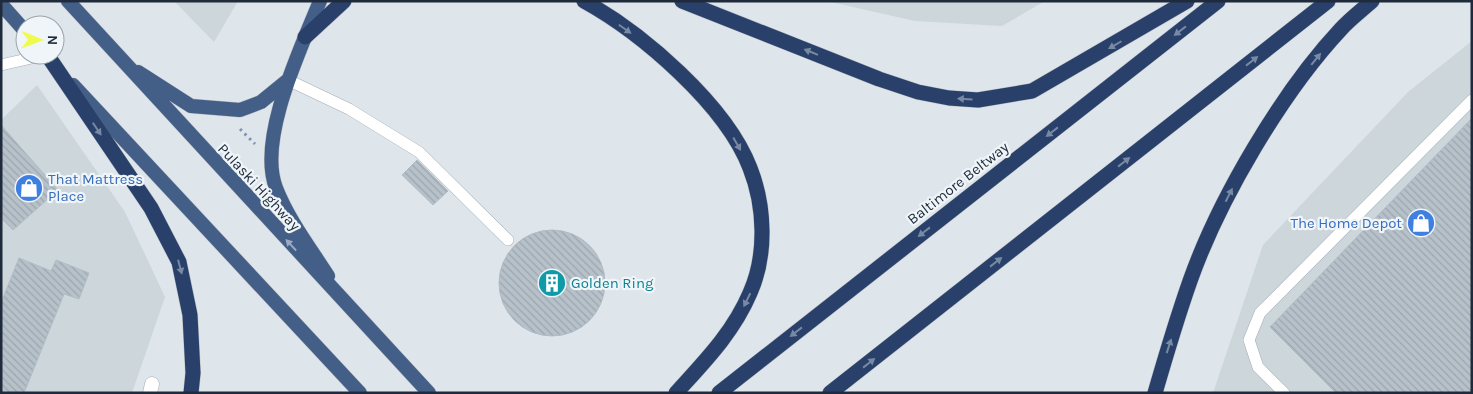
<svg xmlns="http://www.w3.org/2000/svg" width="1473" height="394" viewBox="0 0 1473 394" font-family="Karla,sans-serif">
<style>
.built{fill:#ccd6db}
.building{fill:url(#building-back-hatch);stroke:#b0bcc5}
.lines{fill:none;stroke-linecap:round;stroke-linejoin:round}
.service-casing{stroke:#a5aeb6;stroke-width:12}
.minor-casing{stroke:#a5aeb6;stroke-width:15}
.trunk-casing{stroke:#bcbfc4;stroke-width:15}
.motorway-casing{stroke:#bcbfc4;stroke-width:16}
.path{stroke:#7c96b1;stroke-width:3;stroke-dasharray:2.5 4;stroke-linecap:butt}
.service{stroke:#fff;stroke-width:11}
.minor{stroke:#fff;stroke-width:14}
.trunk{stroke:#445f87;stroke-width:14}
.motorway{stroke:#29416a;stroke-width:15}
.oneway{fill:#7889a3}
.oneway2{fill:#9aaac0}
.labels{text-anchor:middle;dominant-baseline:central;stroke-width:4.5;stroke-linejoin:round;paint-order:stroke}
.shop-label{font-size:15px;fill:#366cbe;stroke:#eff5f8;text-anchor:start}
.street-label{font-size:15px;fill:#1f2b3c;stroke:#eff5f8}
.culture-label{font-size:15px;fill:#0d838f;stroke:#eff5f8;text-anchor:start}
</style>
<defs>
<pattern id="building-back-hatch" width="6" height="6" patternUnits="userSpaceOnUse" patternTransform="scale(1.25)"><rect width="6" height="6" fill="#b7c1c9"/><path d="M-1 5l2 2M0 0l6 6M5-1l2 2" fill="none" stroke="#9da6ae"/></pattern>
</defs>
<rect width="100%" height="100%" fill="#dee6eb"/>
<!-- built -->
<path class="built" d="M174,1h64l-24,41z
M826,1h219l-43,25 -87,-5z
M1472,41v352h-259l50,-148 145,-153z
M37,85l88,127 40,85 -33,96h-131v-273z"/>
<!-- building -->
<path class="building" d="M1472,118v275h-136l-66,-66z
M1,125l57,65 -45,40 -12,-12z
M417,160l31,31 -15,14 -31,-30z
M499 283a53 53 0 1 1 106 0a53 53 0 1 1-106 0Z
M19,258l32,13 5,-11 33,13 -10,26 -15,-5 -40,99h-23v-90z"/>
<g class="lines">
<defs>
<path id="service" d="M1,65l44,-10
M288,80l61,29 70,43 89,88
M1284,393l-26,-26 -9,-27 11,-27 212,-213"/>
<path id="minor" d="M150,393l2,-9"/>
<path id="trunk" d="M68,1l361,392
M320,1c-19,47 -63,138 -44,187 12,31 34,60 52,88
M1,4l24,27
M138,72l53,34 49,4 21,-8 27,-22
M73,85l287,308"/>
<path id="motorway" d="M584,1c58,32 142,104 166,167 15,38 17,87 0,125 -17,40 -46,69 -74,100
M682,1l197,78 39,13 31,6 29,2 54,-9 155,-90
M305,37l39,-36
M50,59l101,149 28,54 11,53 3,58 -2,20
M719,393l499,-392
M830,393l498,-392
M1155,393c11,-38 22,-75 35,-112 29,-82 92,-189 151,-252 9,-10 21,-19 31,-28"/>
</defs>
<!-- service casing -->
<use href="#service" class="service-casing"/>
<!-- minor casing -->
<use href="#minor" class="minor-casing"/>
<!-- trunk casing -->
<use href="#trunk" class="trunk-casing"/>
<!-- motorway casing -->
<use href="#motorway" class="motorway-casing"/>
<!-- path -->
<path class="path" d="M240,129l15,15"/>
<!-- service -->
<use href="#service" class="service"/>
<!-- minor -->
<use href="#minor" class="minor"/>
<!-- trunk -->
<use href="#trunk" class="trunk"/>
<!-- motorway -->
<use href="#motorway" class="motorway"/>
</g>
<!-- one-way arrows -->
<defs><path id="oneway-solid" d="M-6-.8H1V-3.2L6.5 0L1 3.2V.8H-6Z" transform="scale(1.25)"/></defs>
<g class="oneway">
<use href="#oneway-solid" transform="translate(625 29) rotate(35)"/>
<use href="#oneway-solid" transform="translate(1180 31) rotate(142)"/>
<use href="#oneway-solid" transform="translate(1115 45) rotate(150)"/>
<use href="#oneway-solid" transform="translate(811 52) rotate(-158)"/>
<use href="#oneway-solid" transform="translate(1316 59) rotate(-51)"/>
<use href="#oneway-solid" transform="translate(1252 61) rotate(-38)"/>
<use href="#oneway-solid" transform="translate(965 99) rotate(-177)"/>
<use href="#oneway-solid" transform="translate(97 129) rotate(56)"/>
<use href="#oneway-solid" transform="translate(1052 132) rotate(142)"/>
<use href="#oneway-solid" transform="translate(737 144) rotate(60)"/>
<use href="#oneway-solid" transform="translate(1124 162) rotate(-38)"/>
<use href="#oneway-solid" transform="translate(1229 195) rotate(-63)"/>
<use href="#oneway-solid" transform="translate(924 232) rotate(142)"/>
<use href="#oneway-solid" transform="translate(996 262) rotate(-38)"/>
<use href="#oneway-solid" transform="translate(180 267) rotate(75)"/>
<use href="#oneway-solid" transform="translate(747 300) rotate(116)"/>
<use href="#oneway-solid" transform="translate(796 332) rotate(142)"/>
<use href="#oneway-solid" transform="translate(1169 346) rotate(-72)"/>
<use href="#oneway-solid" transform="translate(869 363) rotate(-38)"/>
</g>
<use class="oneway2" href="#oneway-solid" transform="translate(291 245) rotate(-133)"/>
<!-- icons -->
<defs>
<symbol id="shop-disc" viewBox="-11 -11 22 22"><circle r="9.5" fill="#3f7fe0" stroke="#eff5f8"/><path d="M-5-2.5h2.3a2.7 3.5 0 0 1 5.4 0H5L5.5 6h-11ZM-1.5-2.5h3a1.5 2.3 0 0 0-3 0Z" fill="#fff"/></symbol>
<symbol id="building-disc" viewBox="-11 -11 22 22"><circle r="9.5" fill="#0f9aa8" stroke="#eff5f8"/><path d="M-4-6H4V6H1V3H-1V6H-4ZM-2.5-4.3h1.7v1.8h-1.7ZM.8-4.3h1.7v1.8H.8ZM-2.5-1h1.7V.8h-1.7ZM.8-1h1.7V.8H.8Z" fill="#fff"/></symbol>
</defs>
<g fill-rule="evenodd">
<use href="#shop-disc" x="13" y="172" width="32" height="32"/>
<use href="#shop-disc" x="1405" y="207" width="32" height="32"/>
<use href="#building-disc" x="536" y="267" width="32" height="32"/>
</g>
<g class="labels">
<!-- shop labels -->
<g class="shop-label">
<text x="48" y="179">That Mattress<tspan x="48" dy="17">Place</tspan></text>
<text x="1402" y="223" text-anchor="end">The Home Depot</text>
</g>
<!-- street labels -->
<g class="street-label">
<text transform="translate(958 183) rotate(-38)">Baltimore Beltway</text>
<text transform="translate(259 187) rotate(47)">Pulaski Highway</text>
</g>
<!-- culture labels -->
<g class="culture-label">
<text x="571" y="283">Golden Ring</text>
</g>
</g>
<!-- border -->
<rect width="1473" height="394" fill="none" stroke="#1f2b3c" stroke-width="5"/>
<!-- north arrow -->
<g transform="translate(40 40) rotate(91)"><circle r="24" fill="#eff5f8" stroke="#9ca4ad"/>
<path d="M0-4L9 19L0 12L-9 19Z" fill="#effb4c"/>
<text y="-8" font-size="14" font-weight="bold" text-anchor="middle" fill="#1f2b3c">N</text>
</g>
</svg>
